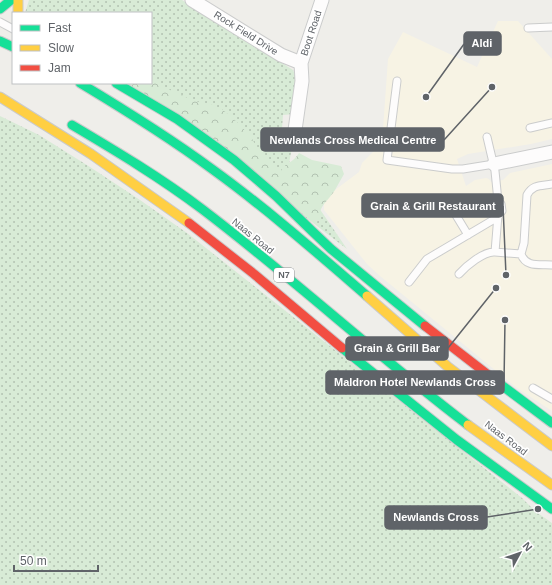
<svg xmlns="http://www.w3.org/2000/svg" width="552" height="585" viewBox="0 0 552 585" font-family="Arial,sans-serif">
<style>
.commercial{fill:#f7f3e4}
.grass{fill:url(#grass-dots)}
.forest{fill:url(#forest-crowns)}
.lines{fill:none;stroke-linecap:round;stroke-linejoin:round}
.lane-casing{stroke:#cbcccc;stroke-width:9}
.street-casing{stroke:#cbcccc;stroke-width:15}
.fast-casing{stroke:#cacacb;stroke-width:11}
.slow-casing{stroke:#cacacb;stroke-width:11}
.jam-casing{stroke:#cacacb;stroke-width:11}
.lane{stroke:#fdfcfc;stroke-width:7}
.street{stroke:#fdfcfc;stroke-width:13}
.fast{stroke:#16e098;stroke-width:9}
.slow{stroke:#ffcf43;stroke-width:9}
.jam{stroke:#f24e42;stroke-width:9}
.labels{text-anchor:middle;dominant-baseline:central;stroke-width:3.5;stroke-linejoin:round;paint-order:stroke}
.shield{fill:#fff;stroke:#8f9295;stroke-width:1}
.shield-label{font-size:9px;font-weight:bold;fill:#5f6368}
.street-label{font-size:10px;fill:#5f6368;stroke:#fff}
.leader{fill:none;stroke:#5f6368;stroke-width:1.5}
.callout-dot{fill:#5f6368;stroke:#fff;stroke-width:1.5}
.callout{fill:#5f6368;stroke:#5f6368;stroke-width:1.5}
.callout-label{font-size:11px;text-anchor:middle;font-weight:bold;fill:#fff}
</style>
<defs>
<pattern id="grass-dots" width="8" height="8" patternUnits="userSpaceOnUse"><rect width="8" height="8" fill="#d8ebd6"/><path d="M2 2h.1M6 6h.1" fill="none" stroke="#b2c2b1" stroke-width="1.8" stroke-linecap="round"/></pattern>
<pattern id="forest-crowns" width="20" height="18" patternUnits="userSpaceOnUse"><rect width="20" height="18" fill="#d8ebd6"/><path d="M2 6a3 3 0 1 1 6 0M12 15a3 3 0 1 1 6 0" fill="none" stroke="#b2c2b1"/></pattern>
</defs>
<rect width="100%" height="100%" fill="#efeeea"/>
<!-- commercial -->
<path class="commercial" d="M498,21h20l34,38v80l-21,5 -63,10 -11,5 9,27 9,-6 11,-2 3,1 2,3 12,-2 7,-7 42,-9v247l-35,-23 -137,-112 -13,-12 -43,-54v-7l11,-13 24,-18 3,-9 20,-20 6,-84 15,-27 74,35z"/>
<!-- grass -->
<path class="grass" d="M29,0h153l111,70 4,9 -3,35 -11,1 -2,29 11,3 -3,17 58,85 -43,-33 -153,-133v-70h-126z
M0,116l39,19 51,32 50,33 47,33 335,265 13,13 17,12v62h-552z"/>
<!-- forest -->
<path class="forest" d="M151,79l3,1 14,9 26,12 16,3 12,5 15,13 14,15 5,9 25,25c4,-8 12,-8 18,-18l13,7 29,6 3,8c-3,5 -6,11 -9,16 -7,11 -17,17 -16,30l-4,3 -190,-140h26z"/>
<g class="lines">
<defs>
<path id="lane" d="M0,22l13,7
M528,28l24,-1
M397,81l-10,79 65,9h11l31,-5
M530,128l22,-5
M487,137l8,34 3,30 -3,4 1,7 2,3 4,-4 -1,-7 -3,-3
M552,184c-11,2 -19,0 -25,11l-3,48 -3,11c5,14 19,10 31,11
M454,212l14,23
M498,215l-3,37 26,2
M459,274c7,-8 25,-23 36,-22
M409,282l18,-23 71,-42
M533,388l19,11"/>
<path id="street" d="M192,0l89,55 20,8
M294,137l8,-56 -1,-18 21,-63
M494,164l58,-12"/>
<path id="fast" d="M0,9l11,-9
M0,41l13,6
M80,83c45,27 90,55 132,86 54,39 104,83 155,127
M116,83l61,36 57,41 42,36 36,35 19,18 94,77
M72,125c44,26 89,53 130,84 91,69 175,147 266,216
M342,348l115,92 95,69
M500,384l52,39"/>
<path id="slow" d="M18,0v13
M0,97l91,57 98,69
M367,296l80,70 105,80
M468,425l84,60"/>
<path id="jam" d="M189,223l65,51 88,74
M425,326l75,58"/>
</defs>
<!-- lane casing -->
<use href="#lane" class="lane-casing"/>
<!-- street casing -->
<use href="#street" class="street-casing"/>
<!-- fast casing -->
<use href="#fast" class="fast-casing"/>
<!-- slow casing -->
<use href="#slow" class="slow-casing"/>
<!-- jam casing -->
<use href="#jam" class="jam-casing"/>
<!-- lane -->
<use href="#lane" class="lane"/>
<!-- street -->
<use href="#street" class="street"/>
<!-- fast -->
<use href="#fast" class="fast"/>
<!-- slow -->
<use href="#slow" class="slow"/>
<!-- jam -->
<use href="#jam" class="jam"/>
</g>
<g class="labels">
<!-- shield labels -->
<rect class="shield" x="274" y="268" width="20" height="14" rx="3"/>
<g class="shield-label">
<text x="284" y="275">N7</text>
</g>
<!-- street labels -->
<g class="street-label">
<text transform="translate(246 33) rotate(32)">Rock Field Drive</text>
<text transform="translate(311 33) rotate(-72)">Boot Road</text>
<text transform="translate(253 236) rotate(39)">Naas Road</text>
<text transform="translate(506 438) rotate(37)">Naas Road</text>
</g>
</g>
<!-- callouts -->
<path class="leader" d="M426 97L464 44M492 87L444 140M506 275L503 206M496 288L448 348M505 320L504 383M538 509L487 517"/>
<g class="callout-dot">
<circle cx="426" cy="97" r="4"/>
<circle cx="492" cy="87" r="4"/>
<circle cx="506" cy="275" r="4"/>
<circle cx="496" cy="288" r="4"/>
<circle cx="505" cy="320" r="4"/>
<circle cx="538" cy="509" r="4"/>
</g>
<g class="callout">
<rect x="464" y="32" width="37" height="23" rx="4"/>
<rect x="261" y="128" width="183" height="23" rx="4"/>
<rect x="362" y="194" width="141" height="23" rx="4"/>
<rect x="346" y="337" width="102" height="23" rx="4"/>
<rect x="326" y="371" width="178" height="23" rx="4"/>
<rect x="385" y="506" width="102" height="23" rx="4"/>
</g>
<g class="callout-label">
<text x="482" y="47">Aldi</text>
<text x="353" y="144">Newlands Cross Medical Centre</text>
<text x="433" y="210">Grain &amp; Grill Restaurant</text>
<text x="397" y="352">Grain &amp; Grill Bar</text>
<text x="415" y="386">Maldron Hotel Newlands Cross</text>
<text x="436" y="521">Newlands Cross</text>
</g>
<!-- legend -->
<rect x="12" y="12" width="140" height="72" fill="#ffffff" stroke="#bfc1c3"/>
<rect x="20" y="25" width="20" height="6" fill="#16e098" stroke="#bfc1c3"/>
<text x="48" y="32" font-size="12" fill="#5f6368">Fast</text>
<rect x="20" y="45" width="20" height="6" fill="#ffcf43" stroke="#bfc1c3"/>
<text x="48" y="52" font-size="12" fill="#5f6368">Slow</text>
<rect x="20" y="65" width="20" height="6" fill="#f24e42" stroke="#bfc1c3"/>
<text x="48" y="72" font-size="12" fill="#5f6368">Jam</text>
<!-- north arrow -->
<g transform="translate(520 553) rotate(50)" stroke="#ffffff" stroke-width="3" paint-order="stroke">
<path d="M0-3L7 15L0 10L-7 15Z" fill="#5f6368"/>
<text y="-6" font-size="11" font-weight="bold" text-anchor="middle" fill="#5f6368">N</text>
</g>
<!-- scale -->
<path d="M14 565v6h84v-6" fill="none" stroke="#5f6368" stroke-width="2"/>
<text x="20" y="565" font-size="12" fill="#5f6368" stroke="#ffffff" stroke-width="3" paint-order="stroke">50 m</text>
</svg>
